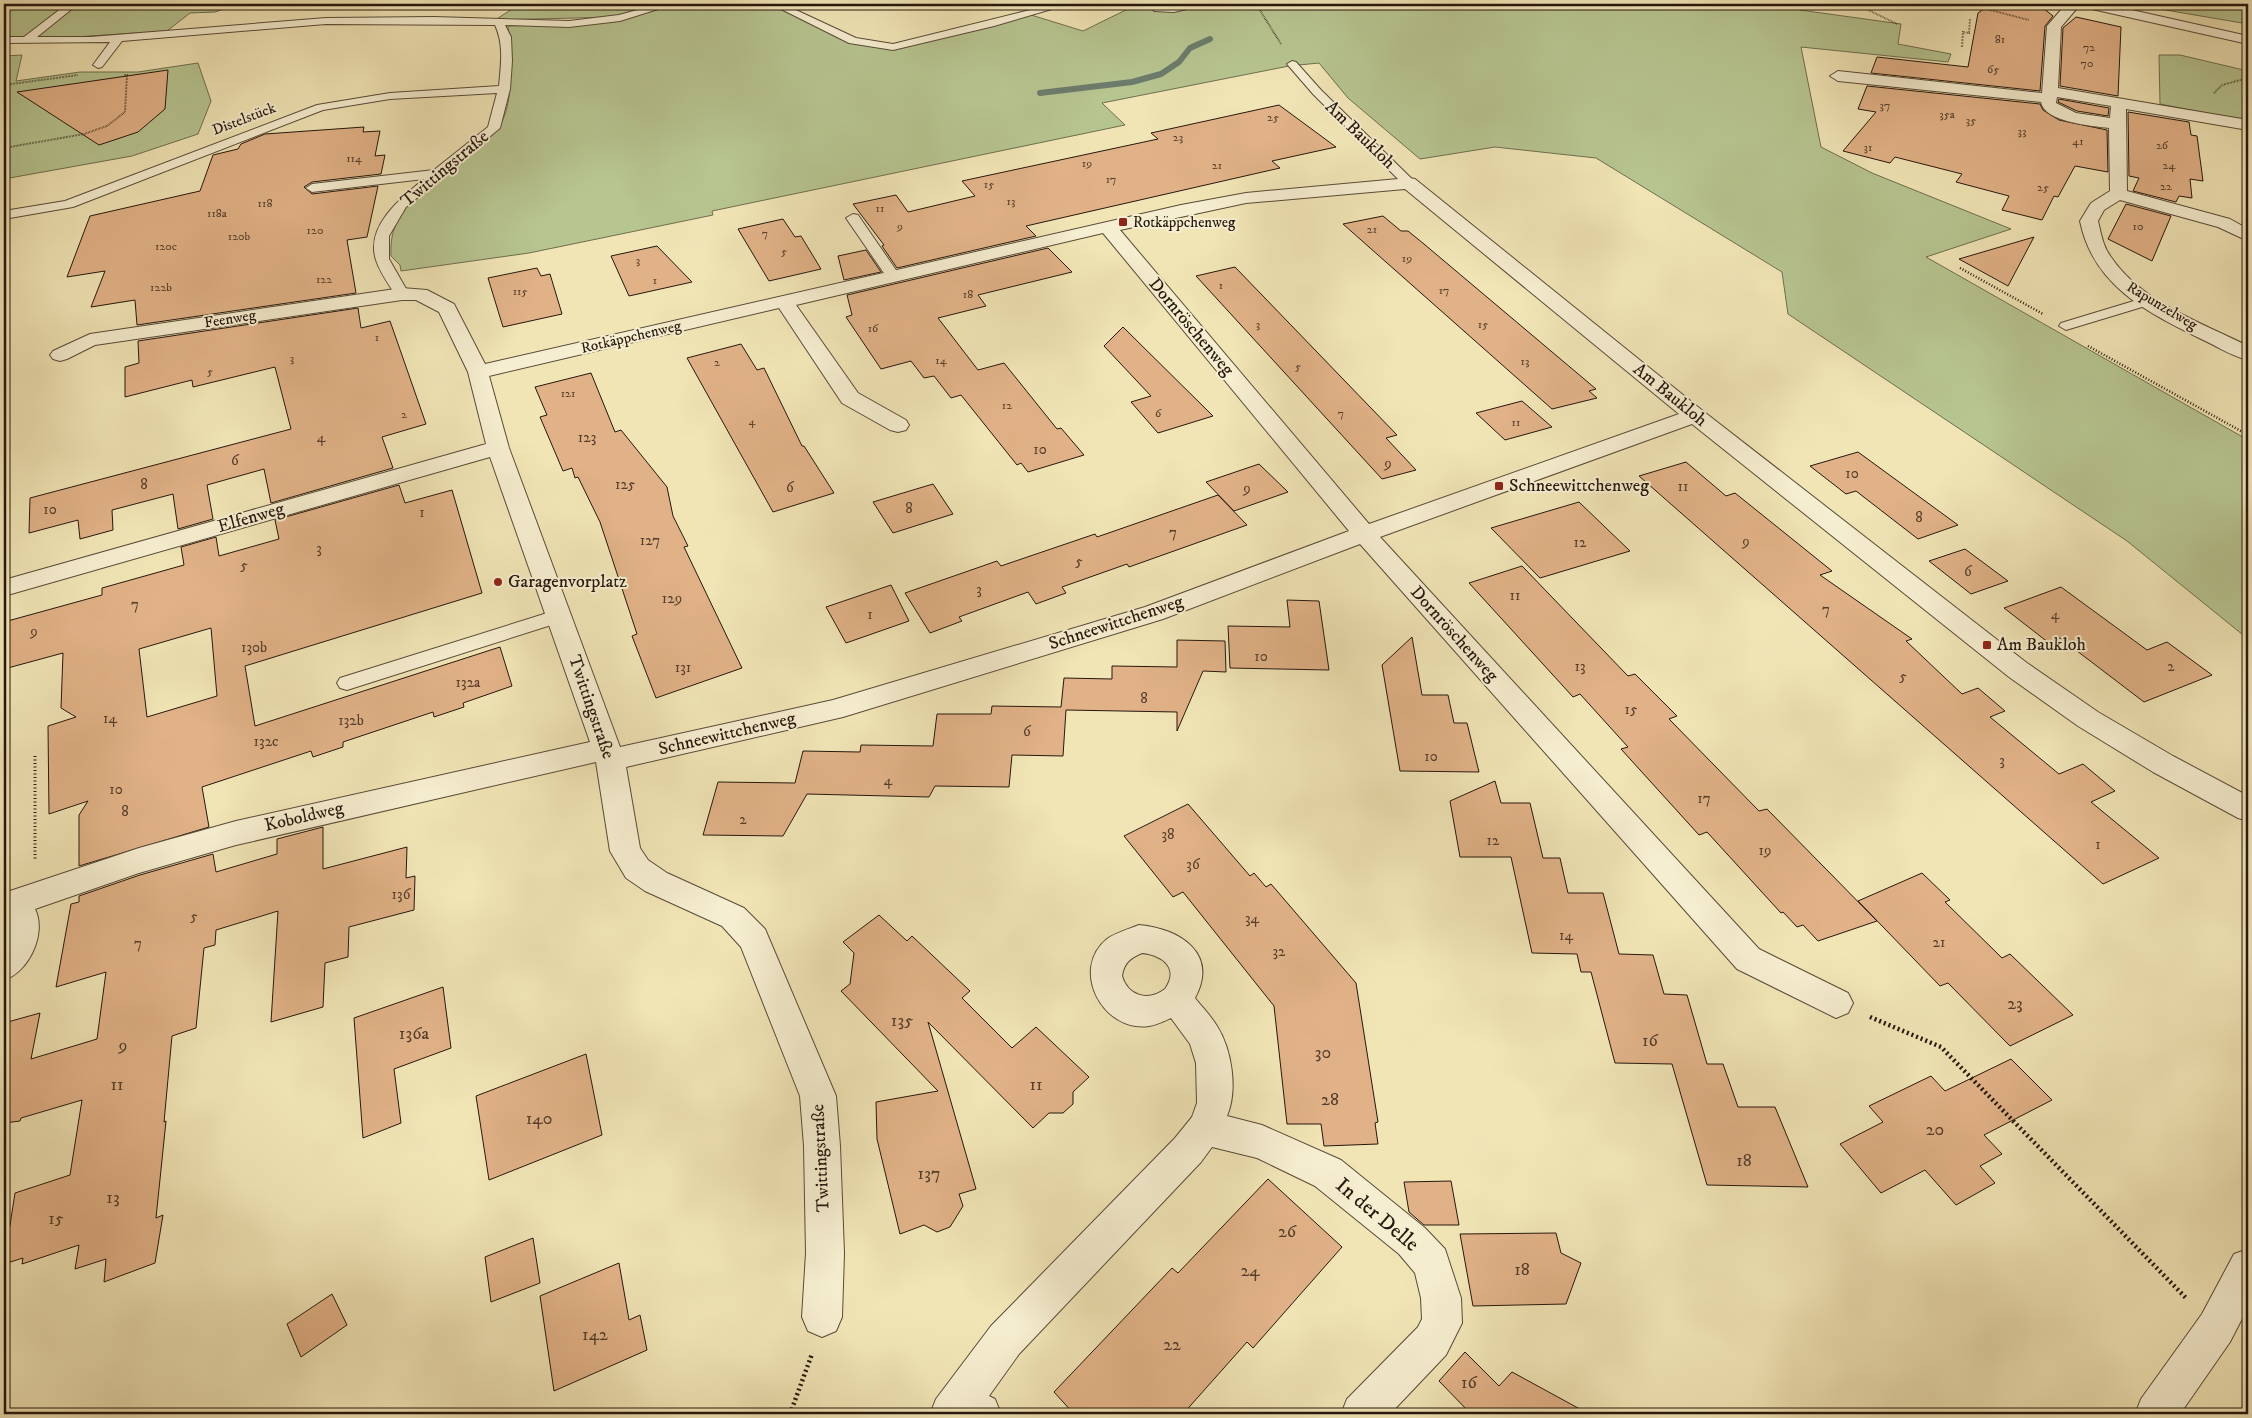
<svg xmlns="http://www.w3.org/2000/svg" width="2252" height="1418" viewBox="0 0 2252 1418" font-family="'IM FELL DW Pica',serif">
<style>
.green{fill:#b7c591;stroke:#6e6e4f}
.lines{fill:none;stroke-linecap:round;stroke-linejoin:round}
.stream{stroke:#6c7c6c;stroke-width:6}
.building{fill:#e1b287;stroke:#26170d;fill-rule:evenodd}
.service-casing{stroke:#594a37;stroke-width:2}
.minor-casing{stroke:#594a37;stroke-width:2}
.tertiary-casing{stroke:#594a37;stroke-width:2}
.path-far3{stroke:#26170d;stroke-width:2;stroke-dasharray:0.5 1;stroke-linecap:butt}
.path-far2{stroke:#26170d;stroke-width:2.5;stroke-dasharray:1 2;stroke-linecap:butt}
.path-far1{stroke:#26170d;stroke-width:3;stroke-dasharray:1 2.5;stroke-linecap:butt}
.path{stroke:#26170d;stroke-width:4.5;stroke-dasharray:2 3;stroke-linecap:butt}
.service{fill:#f6eed0;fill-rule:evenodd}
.minor{fill:#f6eed0;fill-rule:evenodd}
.tertiary{fill:#f6eed0;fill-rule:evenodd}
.rail{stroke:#26170d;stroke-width:2;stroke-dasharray:5 5;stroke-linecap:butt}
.poi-dot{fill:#8f2418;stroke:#f6eed0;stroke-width:2}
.labels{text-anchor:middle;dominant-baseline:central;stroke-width:4;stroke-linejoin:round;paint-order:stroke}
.far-number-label{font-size:12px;fill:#553e2c}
.far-street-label{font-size:15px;fill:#26170d;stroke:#f6eed0}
.far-poi-label{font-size:15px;fill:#26170d;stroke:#f6eed0;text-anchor:start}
.number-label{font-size:15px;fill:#553e2c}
.street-label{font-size:18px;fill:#26170d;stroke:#f6eed0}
.poi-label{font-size:18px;fill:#26170d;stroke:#f6eed0;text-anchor:start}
.near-number-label{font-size:18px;fill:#553e2c}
.near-street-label{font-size:21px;fill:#26170d;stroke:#f6eed0}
</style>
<rect width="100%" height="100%" fill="#f1e5b6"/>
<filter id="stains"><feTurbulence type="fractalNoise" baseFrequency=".004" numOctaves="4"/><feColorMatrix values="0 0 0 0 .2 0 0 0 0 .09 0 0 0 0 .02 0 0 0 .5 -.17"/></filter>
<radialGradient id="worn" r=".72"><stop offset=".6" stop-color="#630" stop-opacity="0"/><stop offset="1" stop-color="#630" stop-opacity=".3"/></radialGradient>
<!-- green -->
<path class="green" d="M4,4h235l-24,8 -25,1 -23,18 -93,6h-70z
M520,4h135l-40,13 -120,3z
M669,4h107l77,36 40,7 135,-33 55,17 53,-26 26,5 35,-6h597l6,6 101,14 -3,20 53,10 -3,8 -147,-15 20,100 51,26 139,56 -85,28 322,183v199l-121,-98 -339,-227 -6,-42 -186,-114 -101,-11 -75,12 -72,-61 -29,-35 -30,3 -187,37 23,22 -413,86 1,4 -184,38 -128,18 -1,-6 -9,-9c-1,-19 3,-31 13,-47 16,-15 32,-30 50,-43 14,-12 33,-23 44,-38 17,-22 13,-75 10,-102l61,-2 77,-12z
M2130,4h90l28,6v14z
M22,55l-6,26 64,-9h58l60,-9 13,38 -13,33 -66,22 -128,23v-123z
M2159,55h21l68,16v50l-88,-17z"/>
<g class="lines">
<!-- stream -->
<path class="stream" d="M1040,93l92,-11 29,-8 18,-12 11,-14 20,-9"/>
</g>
<!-- building -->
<path class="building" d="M1991,4h47l15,12 -8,10 -5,65 -169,-18 6,-16 91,10 10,-54z
M2076,17l45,10 -3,69 -58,-10 3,-58z
M168,70l-3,39 -27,23 -39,13 -82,-53z
M1867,86l173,18 3,6 16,10 48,10 1,42 -33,-6 -17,31 -4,-1 -12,24 -40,-10 7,-14 -53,-14 6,-8 -67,-17 -5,6 -47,-12 33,-39 -18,-3z
M2059,99l50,9 -1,8 -31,-5 -19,-9z
M1279,105l57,42 -64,14 8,7 -254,58 10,10 -139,32 -15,-22 2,-1 -31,-41 43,-9 12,17 67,-16 -13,-15 196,-42 -7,-6z
M2128,112l61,10 2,13 6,1 6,45 -13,-2 2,19 -13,-2 -3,6 -43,-11 6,-13 -10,-2z
M364,127l-1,5 17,-1 -5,25 10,-1 -4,19 -69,8 -8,5 8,7 66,-8 -11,51 -20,3 9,53 -219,32 -2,-25 -44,7 14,-36 -38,6 23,-61 110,-25 13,-36 25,-6 3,-5 24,-10z
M2126,204l45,12 -19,45 -44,-22z
M1383,216l18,15h7l16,13 172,145 -7,2 8,7 -45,11 -209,-185z
M783,219l12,18 6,-1 20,33 -52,12 -31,-52z
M2034,237l-26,49 -49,-27z
M657,246l35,36 -63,14 -18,-40z
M1048,248l24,24 -94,23 8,11 -48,12 40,52 26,-7 53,66 4,-1 23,27 -56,17 -7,-9 -4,2 -56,-70 -10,3 -17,-22 -10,2 -13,-17 -30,8 -35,-52 6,-2 -5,-20z
M866,250l15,22 -37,8 -6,-24z
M1235,267l162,168 -11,3 30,32 -34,9 -186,-203z
M537,268l4,8 9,-2 12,40 -59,13 -15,-49z
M358,308l3,20 29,-7 36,103 -44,13 11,31 -122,35 -7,-34 -57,16 6,34 -35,10 -5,-35 -61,16 1,20 -33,9 -2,-19 -49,13 1,-35 261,-69 -16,-62 -82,20 -1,-7 -67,17v-30l14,-4 -1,-22z
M1123,327l90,89 -55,17 -27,-31 20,-6 -47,-50z
M741,344l16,26 7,-2 38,78h2l30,47 -61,19 -86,-154z
M591,373l24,59 6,-2 46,57 6,29 15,30 -4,1 58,121 -86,30 -24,-62 5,-2 -37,-112 -22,-45 -3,1 -3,-10 -9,3 -23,-54 7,-2 -12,-28z
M1522,401l30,26 -47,13 -29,-27z
M1858,452l100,73 -40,14 -62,-48 -10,3 -36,-28z
M1686,462l40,34 9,-3 97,78 -12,4 92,64 -6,2 56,53 16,-6 27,23 -15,6 69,57 24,-10 32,27 -24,11 68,56 -56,26 -464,-408z
M1259,464l29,28 -54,19 -28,-29z
M933,484l20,30 -60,19 -20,-31z
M399,485l6,18 47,-13 30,103 -237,73 10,60 245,-79 12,39 -49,17 1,4 -30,10 -1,-5 -90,30v5l-30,10 -2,-6 -109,36 7,40 -130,39v-51l9,-14 -39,13 -1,-88 28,-9 -15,-9 2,-55 -59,16v-47l98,-27v-7l82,-23 -3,-18 35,-10 3,19 60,-17 -4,-19zM211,628l6,68 -70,21 -8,-68z
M1218,495l29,30 -118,42 -2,-3 -65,23 4,6 -30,11 -8,-12 -69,25 3,4 -32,12 -25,-40 92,-32 4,5 94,-32 2,3z
M1579,502l51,49 -90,27 -49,-50z
M1965,549l43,32 -37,13 -42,-33z
M1522,566l106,110 7,-2 42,42 -8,3 90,92 8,-2 110,112 -59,20 -15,-16 -6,2 -14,-15 -2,1 -74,-81 -8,3 -78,-86 7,-2 -48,-53 -7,3 -104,-114z
M891,585l18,36 -63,22 -20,-36z
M2061,587l86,63 20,-8 45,33 -68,27 -84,-64 -11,5 -45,-35z
M1287,600l32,1 10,69 -99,-2 -2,-42 62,1z
M1412,637l10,58h26l6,28h13l12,49 -79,-1 -18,-106z
M1177,640l48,1 1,31 -23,-1 -26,60v-19l-111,-2 -3,46 -51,-1 -3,32 -74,-1 -6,11 -122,-3 -24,42 -80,-1 15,-53 77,1 8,-32 57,1 1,-7 72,1 4,-32h54l1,-8 69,1 3,-29 48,1v-13l65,1z
M1495,781l6,22h29l13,55h17l8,35h35l16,61 34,1 11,39 23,1 20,69h16l15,43h37l33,80 -101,-2 -35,-121 -57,-1 -24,-91h-10l-4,-18 -45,-1 -21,-96h-51l-10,-56z
M1188,804l62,72 4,-3 12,14 5,-3 85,99 22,139 -3,1 3,21 -54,2 -3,-22h-34l-13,-118 -91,-114 -10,5 -49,-61z
M323,827v42l84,-22 -1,31 9,-2 -1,34 -65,17 -1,30 -23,6 -2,44 -52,15 7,-111 -62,19 -1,15 -11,3 -8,80 -24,8 -8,86 2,-1 -10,97 7,-3 -8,48 -51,19 2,-23 -31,10 4,-24 -57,19 1,-6 -19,6 11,-71 55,-18 12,-75 -61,18 -1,3 -16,2v-100l36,-10 -9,46 66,-20 9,-67 -50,15 15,-83 8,-2v-6l61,-21 73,-21 3,18 61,-18v-15z
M1922,873l28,27 -5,2 57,56 8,-4 63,61 -63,31 -62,-63 -8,3 -82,-85z
M879,915l28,26 5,-5 58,55 -8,7 50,50 24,-21 53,50 -16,15v12l-10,9h-14l-16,15 -105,-106 48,167 -17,5 4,12 -13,21 -13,5 -13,-7 -24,9 -23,-95 -1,-37 62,-11 -97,-100 9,-7 4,-31 -11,-11z
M443,987l8,61 -57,21 7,54 -38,15 -9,-120z
M586,1054l16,81 -113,45 -13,-84z
M2011,1059l41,41 -68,35 18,19 -22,12 15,17 -39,22 -31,-35 -44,23 -41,-49 43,-22 -14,-16 62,-30 14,15z
M1268,1179l74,68 -89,101 -6,-6 -64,72h-109l-20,-22 118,-124 6,5z
M1451,1181l8,44h-35l-15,-13 -5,-30z
M1556,1233l5,20 20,10 -15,41 -93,2 -13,-72z
M533,1238l7,45 -49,19 -6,-45z
M619,1263l10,57 11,-5 7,35 -93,41 -14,-95z
M332,1294l15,31 -46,32 -14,-33z
M1465,1352l34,34 13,-14 77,42h-118l-32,-33z"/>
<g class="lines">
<defs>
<path id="service" d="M67,4h11l-41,33h53l236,-19 108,-1 135,4 50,-6 40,-11h15l-54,17 -51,6 -64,-2 6,12 1,24 -2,28 -10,39 -94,79 -17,29v23l20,35 -7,4 -5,-1c-7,-11 -17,-24 -21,-37 -11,-34 25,-62 48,-81l-112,13 -6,-4 6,-4 122,-14 54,-43 9,-34 -107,6 -67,11 -250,97 -69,12v-8l61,-10 252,-96 73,-12 109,-7c2,-21 5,-42 -4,-61l-169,-1 -204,17 -20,26 -4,1 -5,-3 17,-23 -106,1v-6h20z
M771,4h12l73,34 37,6 161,-40h15l-75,22 -101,24 -44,-7z
M1133,4h33l-3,6 -4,1z
M1292,61l4,1 25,28 92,90 2,3 -2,3h-8l-92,-92 -26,-30z
M853,214l5,1 40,58 2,3 -2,3h-10l-42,-61z
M2147,297l7,4 -2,3 -86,26 -7,-4 2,-3z
M560,609l7,1 2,5 -2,5 -220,70 -7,-2 -3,-5 3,-5z"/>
<path id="minor" d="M1159,4h38l-2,3 -21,5 -20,-1 -2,-3 2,-3z
M2066,4h9l3,3 -17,20 -3,61 190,32v10l-122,-21 1,82 103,28 18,10v12l-30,-14 -98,-27 -16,10 -6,11c3,12 5,26 13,36 30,45 91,66 137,89v14c-17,-4 -33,-15 -49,-22 -54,-27 -106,-53 -119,-117l11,-18 19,-12 -1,-63c-17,-2 -65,-6 -68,-26l-203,-21 -8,-5 8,-5 204,22 5,-67zM2057,97l54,9 -1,12 -34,-5 -20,-10z
M2092,4h13l143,32v8l-156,-35z
M1409,178l6,1 288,232 324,252 71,49 75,44 75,40v25l-10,-3 -85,-46 -75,-46 -69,-49 -317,-253 -312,113 379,412 89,44 5,10 -5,10 -12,5 -99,-49 -377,-425 -197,75 -320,98 -217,50 14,81 8,12 19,13 77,35 21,21 71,167 4,50 4,107 -2,64 -6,14 -14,6 -14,-6 -6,-14 4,-64 -2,-107 -4,-50 -59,-149 -19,-21 -77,-35 -19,-13 -16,-27 -14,-89 -360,83 -97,28 -104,36c12,24 -6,63 -31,71v-39l5,-18 -5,-4v-26l135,-45 97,-27 354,-79 -100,-285 -486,139v-16l482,-136 -18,-72 -29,-60 -23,-12h-14l-307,45 -28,14 -7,2 -7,-2 -3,-4 3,-4 37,-17 312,-46 25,2 27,14 31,60 696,-159 65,-12zM1405,189l274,225 -310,110 -249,-294 126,-27zM1103,233l246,298 -204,76 -312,93 -213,47 -111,-299 -20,-72 290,-68 63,95 48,27 8,2 8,-2 3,-5 -3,-5 -48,-27 -62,-88z
M1139,925c41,4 80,28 56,73 7,9 16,18 22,28 15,24 21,64 10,90l35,9 79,35 84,68 20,21 16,49 1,25 -16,32 -56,59h-49l6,-15 71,-72 4,-8 -1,-21 -6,-25 -16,-19 -84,-68 -58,-28 -45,-11 -11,15 -182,192 -30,42 6,3 6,15h-71l6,-15 55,-73 184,-188 17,-21 5,-14 -1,-40 -6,-19 -19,-26c-7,3 -14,7 -22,8 -45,7 -80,-56 -42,-87 8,-6 22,-10 32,-14zM1142,953c20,2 38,15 23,36 -17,13 -37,7 -43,-13 2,-13 8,-18 20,-23z"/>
<path id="tertiary" d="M2248,1249v58l-18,35 -50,72h-45l6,-15 61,-85 32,-60z"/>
</defs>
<!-- service casing -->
<use href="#service" class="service-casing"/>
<!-- minor casing -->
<use href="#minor" class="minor-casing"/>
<!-- tertiary casing -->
<use href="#tertiary" class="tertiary-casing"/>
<!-- path-far3 -->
<path class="path-far3" d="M1256,4l25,40
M1856,4l41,20
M1967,4l62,16
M1962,47l1,-15 6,1 1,-14
M4,85l74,-10
M2214,93l8,-8 26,-7
M4,148l80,-14 23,-8 18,-14 2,-37h-3"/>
<!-- path-far2 -->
<path class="path-far2" d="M1960,268l83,46
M2088,346l160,89"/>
<!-- path-far1 -->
<path class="path-far1" d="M35,756v104"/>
<!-- path -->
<path class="path" d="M1870,1017l71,30 246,252
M790,1414l22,-60"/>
<!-- service -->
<use href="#service" class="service"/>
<!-- minor -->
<use href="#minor" class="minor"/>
<!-- tertiary -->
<use href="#tertiary" class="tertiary"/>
<!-- rail -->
<path class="rail" d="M2235,4l13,3"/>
</g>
<!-- markers -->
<g class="poi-dot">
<rect x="1118" y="217" width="10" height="10" rx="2.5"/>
<rect x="1494" y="481" width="10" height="10" rx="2.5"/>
<circle cx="498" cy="582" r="5"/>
<rect x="1982" y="640" width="10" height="10" rx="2.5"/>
</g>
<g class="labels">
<!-- far-number labels -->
<g class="far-number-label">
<text x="2000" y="39">81</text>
<text x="2089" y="47">72</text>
<text x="2087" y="63">70</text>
<text x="1993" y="69">65</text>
<text x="1885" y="105">37</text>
<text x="1947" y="114">35a</text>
<text x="1273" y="117">25</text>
<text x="1971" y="120">35</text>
<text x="2022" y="131">33</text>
<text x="1178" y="137">23</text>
<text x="2078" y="141">41</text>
<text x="2162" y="145">26</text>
<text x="1868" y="147">31</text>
<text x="354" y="158">114</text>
<text x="1087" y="163">19</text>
<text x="1217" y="165">21</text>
<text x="2169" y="165">24</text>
<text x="1111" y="179">17</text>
<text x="989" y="184">15</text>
<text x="2166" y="186">22</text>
<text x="2043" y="187">25</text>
<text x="1011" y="201">13</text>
<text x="265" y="203">118</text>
<text x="880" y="208">11</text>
<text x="217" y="213">118a</text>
<text x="900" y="226">9</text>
<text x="2138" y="226">10</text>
<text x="1372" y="229">21</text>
<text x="315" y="230">120</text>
<text x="765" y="233">7</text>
<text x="239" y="236">120b</text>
<text x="166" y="246">120c</text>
<text x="784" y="251">5</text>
<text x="1407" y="258">19</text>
<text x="638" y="260">3</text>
<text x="324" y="279">122</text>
<text x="655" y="280">1</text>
<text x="1221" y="285">1</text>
<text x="161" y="287">122b</text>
<text x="1444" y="290">17</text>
<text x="520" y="291">115</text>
<text x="968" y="294">18</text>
<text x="1258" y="324">3</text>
<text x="1483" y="324">15</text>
<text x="873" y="328">16</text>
<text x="377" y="337">1</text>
<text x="292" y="358">3</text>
<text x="941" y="360">14</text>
<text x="1525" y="361">13</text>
<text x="717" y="362">2</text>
<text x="1298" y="366">5</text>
<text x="210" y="371">5</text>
<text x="568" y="393">121</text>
<text x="1007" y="405">12</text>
<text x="1158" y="413">6</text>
<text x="1341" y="413">7</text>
<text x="404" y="414">2</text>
<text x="752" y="421">4</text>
<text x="1516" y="422">11</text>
</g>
<!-- far-street labels -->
<g class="far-street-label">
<text transform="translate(244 119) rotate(-21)">Distelstück</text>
<text transform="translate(2162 306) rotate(31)">Rapunzelweg</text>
<text transform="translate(230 319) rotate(-9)">Feenweg</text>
<text transform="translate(631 337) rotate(-13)">Rotkäppchenweg</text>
</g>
<!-- far-poi labels -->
<g class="far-poi-label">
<text x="1133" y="222">Rotkäppchenweg</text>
</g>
<!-- number labels -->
<g class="number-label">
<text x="321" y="437">4</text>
<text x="587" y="437">123</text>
<text x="1040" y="449">10</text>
<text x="235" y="460">6</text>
<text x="1388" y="463">9</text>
<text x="1852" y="473">10</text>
<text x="144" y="484">8</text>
<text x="625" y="484">125</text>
<text x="1683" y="486">11</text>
<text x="790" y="487">6</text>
<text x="1247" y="488">9</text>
<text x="909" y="508">8</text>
<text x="50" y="509">10</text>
<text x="422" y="512">1</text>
<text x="1919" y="517">8</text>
<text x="1173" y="532">7</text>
<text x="650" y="540">127</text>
<text x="1746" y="541">9</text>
<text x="1580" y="542">12</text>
<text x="319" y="548">3</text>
<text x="1079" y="561">5</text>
<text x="244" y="565">5</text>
<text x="1968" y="571">6</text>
<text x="979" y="589">3</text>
<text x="1515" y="595">11</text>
<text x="672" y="598">129</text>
<text x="135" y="604">7</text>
<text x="1826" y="609">7</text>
<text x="870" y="614">1</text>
<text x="2055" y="614">4</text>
<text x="34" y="631">9</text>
<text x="254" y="647">130b</text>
<text x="1261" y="656">10</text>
<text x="1580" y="666">13</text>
<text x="2171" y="666">2</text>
<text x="683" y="667">131</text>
<text x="1903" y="676">5</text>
<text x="468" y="682">132a</text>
<text x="1144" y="698">8</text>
<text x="1631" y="709">15</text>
<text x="110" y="718">14</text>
<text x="351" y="720">132b</text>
<text x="1027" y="731">6</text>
<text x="266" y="741">132c</text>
<text x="1431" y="756">10</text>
<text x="2002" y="760">3</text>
<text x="888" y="780">4</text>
<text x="116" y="789">10</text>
<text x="1704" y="798">17</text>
<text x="125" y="811">8</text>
<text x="743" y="819">2</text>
<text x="1168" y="834">38</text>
<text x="1493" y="840">12</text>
<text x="2098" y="844">1</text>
<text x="1765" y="850">19</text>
<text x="1193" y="864">36</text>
<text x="401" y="894">136</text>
<text x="194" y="916">5</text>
<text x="1252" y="918">34</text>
<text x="1566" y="935">14</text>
<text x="1939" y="942">21</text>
<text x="138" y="943">7</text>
<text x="1279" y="951">32</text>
</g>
<!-- street labels -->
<g class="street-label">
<text transform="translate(1360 135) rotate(44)">Am Baukloh</text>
<text transform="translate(445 169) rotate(-40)">Twittingstraße</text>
<text transform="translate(1191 327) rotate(50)">Dornröschenweg</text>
<text transform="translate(1670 395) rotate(39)">Am Baukloh</text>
<text transform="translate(251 518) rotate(-16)">Elfenweg</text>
<text transform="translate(1116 623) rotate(-18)">Schneewittchenweg</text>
<text transform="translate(1454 634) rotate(48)">Dornröschenweg</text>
<text transform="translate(591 707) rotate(71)">Twittingstraße</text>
<text transform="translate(727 734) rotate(-13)">Schneewittchenweg</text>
<text transform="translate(304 817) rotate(-13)">Koboldweg</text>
<text transform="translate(821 1158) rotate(-93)">Twittingstraße</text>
</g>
<!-- poi labels -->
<g class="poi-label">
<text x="1509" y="486">Schneewittchenweg</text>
<text x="508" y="582">Garagenvorplatz</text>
<text x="1997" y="645">Am Baukloh</text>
</g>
<!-- near-number labels -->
<g class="near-number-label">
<text x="2015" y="1004">23</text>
<text x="902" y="1021">135</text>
<text x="414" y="1034">136a</text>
<text x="1650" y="1041">16</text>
<text x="123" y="1046">9</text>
<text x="1323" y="1053">30</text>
<text x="117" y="1085">11</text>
<text x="1036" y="1085">11</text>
<text x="1330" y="1100">28</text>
<text x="539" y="1119">140</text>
<text x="1935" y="1130">20</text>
<text x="1744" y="1161">18</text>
<text x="929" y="1174">137</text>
<text x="113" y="1198">13</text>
<text x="56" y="1219">15</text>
<text x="1287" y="1232">26</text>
<text x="1522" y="1270">18</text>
<text x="1250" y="1271">24</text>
<text x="595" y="1335">142</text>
<text x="1172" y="1345">22</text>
<text x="1469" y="1383">16</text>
</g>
<!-- near-street labels -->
<g class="near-street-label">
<text transform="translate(1377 1215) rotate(40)">In der Delle</text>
</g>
</g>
<!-- margin -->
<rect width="2252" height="1418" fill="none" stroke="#f1e5b6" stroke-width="20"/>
<rect x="5" y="5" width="2242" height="1408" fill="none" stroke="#26170d" stroke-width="2.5"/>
<rect x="10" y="10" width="2232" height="1398" fill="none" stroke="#26170d"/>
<rect width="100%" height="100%" filter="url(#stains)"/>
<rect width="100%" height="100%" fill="url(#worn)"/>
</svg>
